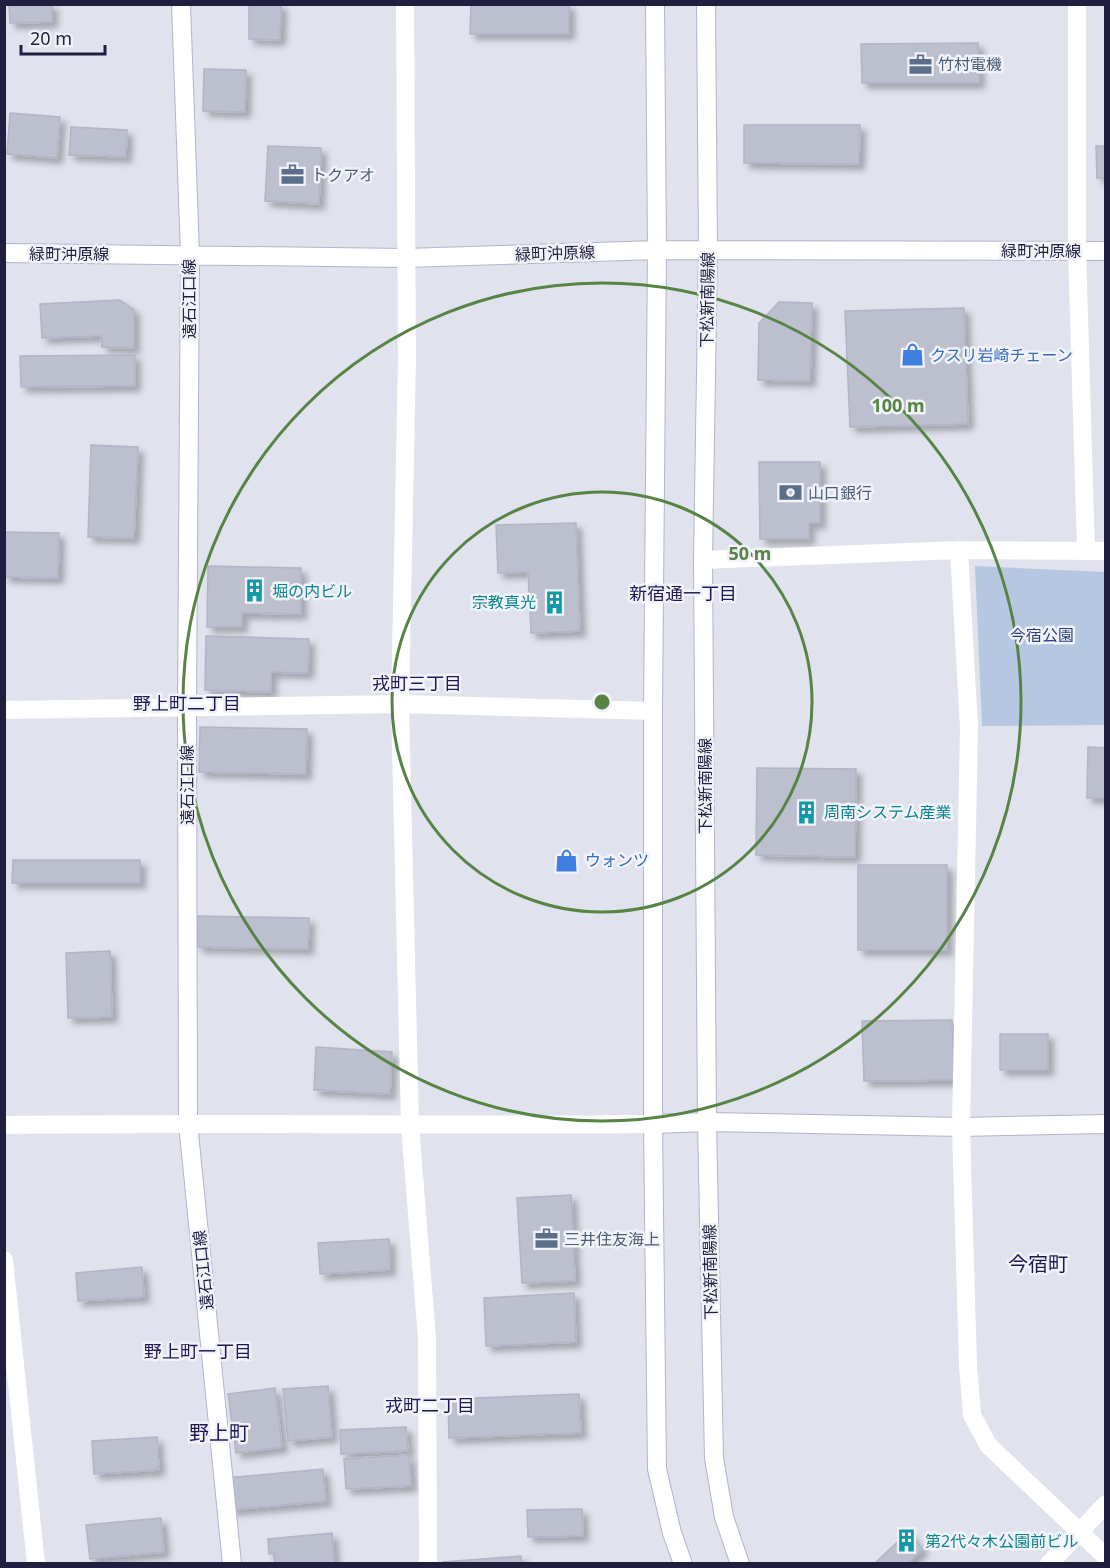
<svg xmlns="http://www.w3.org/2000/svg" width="1110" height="1568" viewBox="0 0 1110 1568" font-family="'Noto Sans','Noto Sans JP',sans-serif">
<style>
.green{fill:#b6c8e1}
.building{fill:#bcbfce;stroke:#b2b4c7;stroke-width:1.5;filter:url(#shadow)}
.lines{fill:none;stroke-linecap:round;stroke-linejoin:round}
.secondary-casing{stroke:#b2b4ce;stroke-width:20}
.street{stroke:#fff;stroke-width:18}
.secondary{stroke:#fff;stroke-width:18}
.ring{fill:none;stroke:#578445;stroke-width:3}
.labels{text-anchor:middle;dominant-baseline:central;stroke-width:5;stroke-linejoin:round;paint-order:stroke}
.service-label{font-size:16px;fill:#4e5e75;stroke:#f1f3f9;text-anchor:start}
.street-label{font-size:16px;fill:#201f40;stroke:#f1f3f9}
.shop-label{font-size:16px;fill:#366cbe;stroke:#f1f3f9;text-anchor:start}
.culture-label{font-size:16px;fill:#0d838f;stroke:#f1f3f9;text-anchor:start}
.park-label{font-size:16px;fill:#243e7c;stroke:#f1f3f9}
.neighbourhood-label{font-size:18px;fill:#1c1854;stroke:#f1f3f9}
.quarter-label{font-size:20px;fill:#1c1854;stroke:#f1f3f9}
.centre{fill:#578445;stroke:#f1f3f9;stroke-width:3}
.ring-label{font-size:18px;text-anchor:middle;font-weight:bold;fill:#578445;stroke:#f1f3f9;stroke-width:5;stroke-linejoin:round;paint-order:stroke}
</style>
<defs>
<filter id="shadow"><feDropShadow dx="5.5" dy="5.5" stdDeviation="3" flood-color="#0004"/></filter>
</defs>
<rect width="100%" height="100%" fill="#e0e2ed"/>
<!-- green -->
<path class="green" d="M975,566l130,6v153l-123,1z"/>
<!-- building -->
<path class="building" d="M9,4h43v18l-42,1z
M249,4h32l-1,36 -31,-1z
M471,4h98v30h-99z
M978,43l1,40h-117l-1,-39z
M204,69l42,1 -1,42 -42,-1z
M10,113l50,4 -3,41 -50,-4z
M744,125h116l-1,39 -115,-1z
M71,127l56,3 -1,27 -57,-2z
M268,146l53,2 -2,56 -54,-3z
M1096,146h10v32h-9z
M120,300l14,10v38l-32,-1 -1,-11 -59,2 -2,-34z
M779,302l33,1 -2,78 -52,-1 1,-57z
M964,308l4,116 -118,3 -5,-116z
M135,355v31l-114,1 -1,-31z
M91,445l47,2 -4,91 -46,-1z
M759,462h61v61h-11v16h-49z
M576,523l4,108 -49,2 -3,-61 -30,1 -2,-48z
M4,532l55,1 -1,45 -54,-1z
M208,566l93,2v46l-59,-1v14h-35z
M206,636l103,3 -1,34 -37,-1v20l-66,-2z
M200,727l107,2 -1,45 -107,-2z
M1088,747l18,1v50h-19z
M757,768l99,1 -1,88 -99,-2z
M13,860h127v23h-128z
M858,865h89v85h-89z
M197,916l112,2 -1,31 -111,-2z
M110,951l2,66 -44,1 -2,-65z
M952,1020l2,60 -90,1 -2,-60z
M1000,1034h48v36h-48z
M316,1047l76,5 -2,42 -76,-4z
M571,1195l4,86 -53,2 -5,-85z
M389,1239l1,31 -70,4 -2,-31z
M142,1267l2,30 -66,4 -2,-28z
M574,1293l2,49 -90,4 -2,-48z
M328,1386l4,51 -44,4 -5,-52z
M275,1388l7,59 -46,6 -8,-59z
M579,1394l2,39 -132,5 -1,-39z
M406,1427l2,24 -67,3 -1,-24z
M157,1437l2,33 -65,4 -2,-33z
M409,1455l2,31 -65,3 -2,-30z
M323,1469l3,32 -96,9 -4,-32z
M582,1509l1,27 -55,1 -1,-27z
M161,1518l3,34 -74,7 -4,-34z
M908,1532l15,17 -16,15h-33z
M332,1533l2,31h-59l-1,-11 -5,1 -1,-15z
M521,1556l1,8 -80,-2z"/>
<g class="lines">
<defs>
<path id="secondary" d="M181,4l9,250 -3,453 1,416 44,441
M655,4l2,246 -4,461v413l4,345 15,64 11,31
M706,4l2,247 -5,309 4,562 7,336 10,59 16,47
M4,253l401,5 252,-8 449,1
M653,1124l54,-2 254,5 145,-3"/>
</defs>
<!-- secondary casing -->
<use href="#secondary" class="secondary-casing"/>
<!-- street -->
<path class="street" d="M405,4l2,354 -7,346 10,422 17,212 1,226
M1077,4v246l9,300
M959,550l10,178 -8,399 7,238 4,50 16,30 118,112
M703,560l256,-10 147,1
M4,710l396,-6 253,7
M4,1125c217,-3 433,1 649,-1
M4,1260l32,304
M1049,1564l57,-60"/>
<!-- secondary -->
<use href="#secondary" class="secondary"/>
</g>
<!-- distance rings -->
<g class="ring">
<circle cx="602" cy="702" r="210"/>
<circle cx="602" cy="702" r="419"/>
</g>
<!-- icons -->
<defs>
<symbol id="office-bare" viewBox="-9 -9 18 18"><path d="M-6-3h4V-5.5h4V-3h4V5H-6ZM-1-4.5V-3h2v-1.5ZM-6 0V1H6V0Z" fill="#5c6f8a" stroke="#f1f3f9" stroke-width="2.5" paint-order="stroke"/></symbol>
<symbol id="shop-bare" viewBox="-9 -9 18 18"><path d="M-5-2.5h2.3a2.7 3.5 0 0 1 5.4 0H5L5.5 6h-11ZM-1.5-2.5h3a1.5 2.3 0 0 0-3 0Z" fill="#3f7fe0" stroke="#f1f3f9" stroke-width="2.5" paint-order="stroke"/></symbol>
<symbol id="bank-bare" viewBox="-9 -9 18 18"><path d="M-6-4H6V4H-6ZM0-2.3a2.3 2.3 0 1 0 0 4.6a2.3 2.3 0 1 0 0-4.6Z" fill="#5c6f8a" stroke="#f1f3f9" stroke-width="2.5" paint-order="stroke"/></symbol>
<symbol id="building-bare" viewBox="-9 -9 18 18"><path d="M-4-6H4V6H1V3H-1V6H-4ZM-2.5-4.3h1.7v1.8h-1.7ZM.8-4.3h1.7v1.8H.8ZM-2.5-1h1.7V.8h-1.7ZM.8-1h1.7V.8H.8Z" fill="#0f9aa8" stroke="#f1f3f9" stroke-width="2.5" paint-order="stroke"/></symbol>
</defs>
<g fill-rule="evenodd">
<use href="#office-bare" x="904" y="48" width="33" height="33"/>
<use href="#office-bare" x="276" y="158" width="33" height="33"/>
<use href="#shop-bare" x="896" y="338" width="33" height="33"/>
<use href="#bank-bare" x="774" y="476" width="33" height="33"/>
<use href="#building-bare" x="238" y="574" width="33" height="33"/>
<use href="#building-bare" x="538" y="586" width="33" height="33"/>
<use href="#building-bare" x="790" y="796" width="33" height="33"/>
<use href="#shop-bare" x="550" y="844" width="33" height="33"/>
<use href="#office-bare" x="530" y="1222" width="33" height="33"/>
<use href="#building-bare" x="890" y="1524" width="33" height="33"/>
</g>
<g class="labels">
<!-- service labels -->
<g class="service-label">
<text x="938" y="64">竹村電機</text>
<text x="311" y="175">トクアオ</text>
<text x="808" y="493">山口銀行</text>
<text x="564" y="1239">三井住友海上</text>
</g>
<!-- street labels -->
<g class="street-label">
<text x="1041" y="251">緑町沖原線</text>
<text transform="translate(555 253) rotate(-2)">緑町沖原線</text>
<text x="69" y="254">緑町沖原線</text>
<text transform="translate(189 299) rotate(-90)">遠石江口線</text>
<text transform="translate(707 300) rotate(-89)">下松新南陽線</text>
<text transform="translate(187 785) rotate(-90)">遠石江口線</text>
<text transform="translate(705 786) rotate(-90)">下松新南陽線</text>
<text transform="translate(203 1270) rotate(-96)">遠石江口線</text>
<text transform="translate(710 1272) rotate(-91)">下松新南陽線</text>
</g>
<!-- shop labels -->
<g class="shop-label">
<text x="930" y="355">クスリ岩崎チェーン</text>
<text x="585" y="860">ウォンツ</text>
</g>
<!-- culture labels -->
<g class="culture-label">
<text x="272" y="591">堀の内ビル</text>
<text x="536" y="602" text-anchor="end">宗教真光</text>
<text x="824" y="812">周南システム産業</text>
<text x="925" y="1541">第2代々木公園前ビル</text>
</g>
<!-- park labels -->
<g class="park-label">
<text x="1042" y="635">今宿公園</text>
</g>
<!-- neighbourhood labels -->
<g class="neighbourhood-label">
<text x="683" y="593">新宿通一丁目</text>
<text x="417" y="683">戎町三丁目</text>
<text x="187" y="703">野上町二丁目</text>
<text x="198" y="1351">野上町一丁目</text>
<text x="430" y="1405">戎町二丁目</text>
</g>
<!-- quarter labels -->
<g class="quarter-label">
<text x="1038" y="1263">今宿町</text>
<text x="219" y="1432">野上町</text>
</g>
</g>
<circle cx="602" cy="702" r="9" class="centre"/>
<g class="ring-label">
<text x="898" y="412">100 m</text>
<text x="750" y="560">50 m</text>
</g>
<!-- border -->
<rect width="1110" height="1568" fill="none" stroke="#201f40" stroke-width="12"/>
<!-- scale -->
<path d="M21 45v9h84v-9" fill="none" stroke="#201f40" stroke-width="3"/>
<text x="30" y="45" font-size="18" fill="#201f40" stroke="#f1f3f9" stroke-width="4.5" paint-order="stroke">20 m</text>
</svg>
